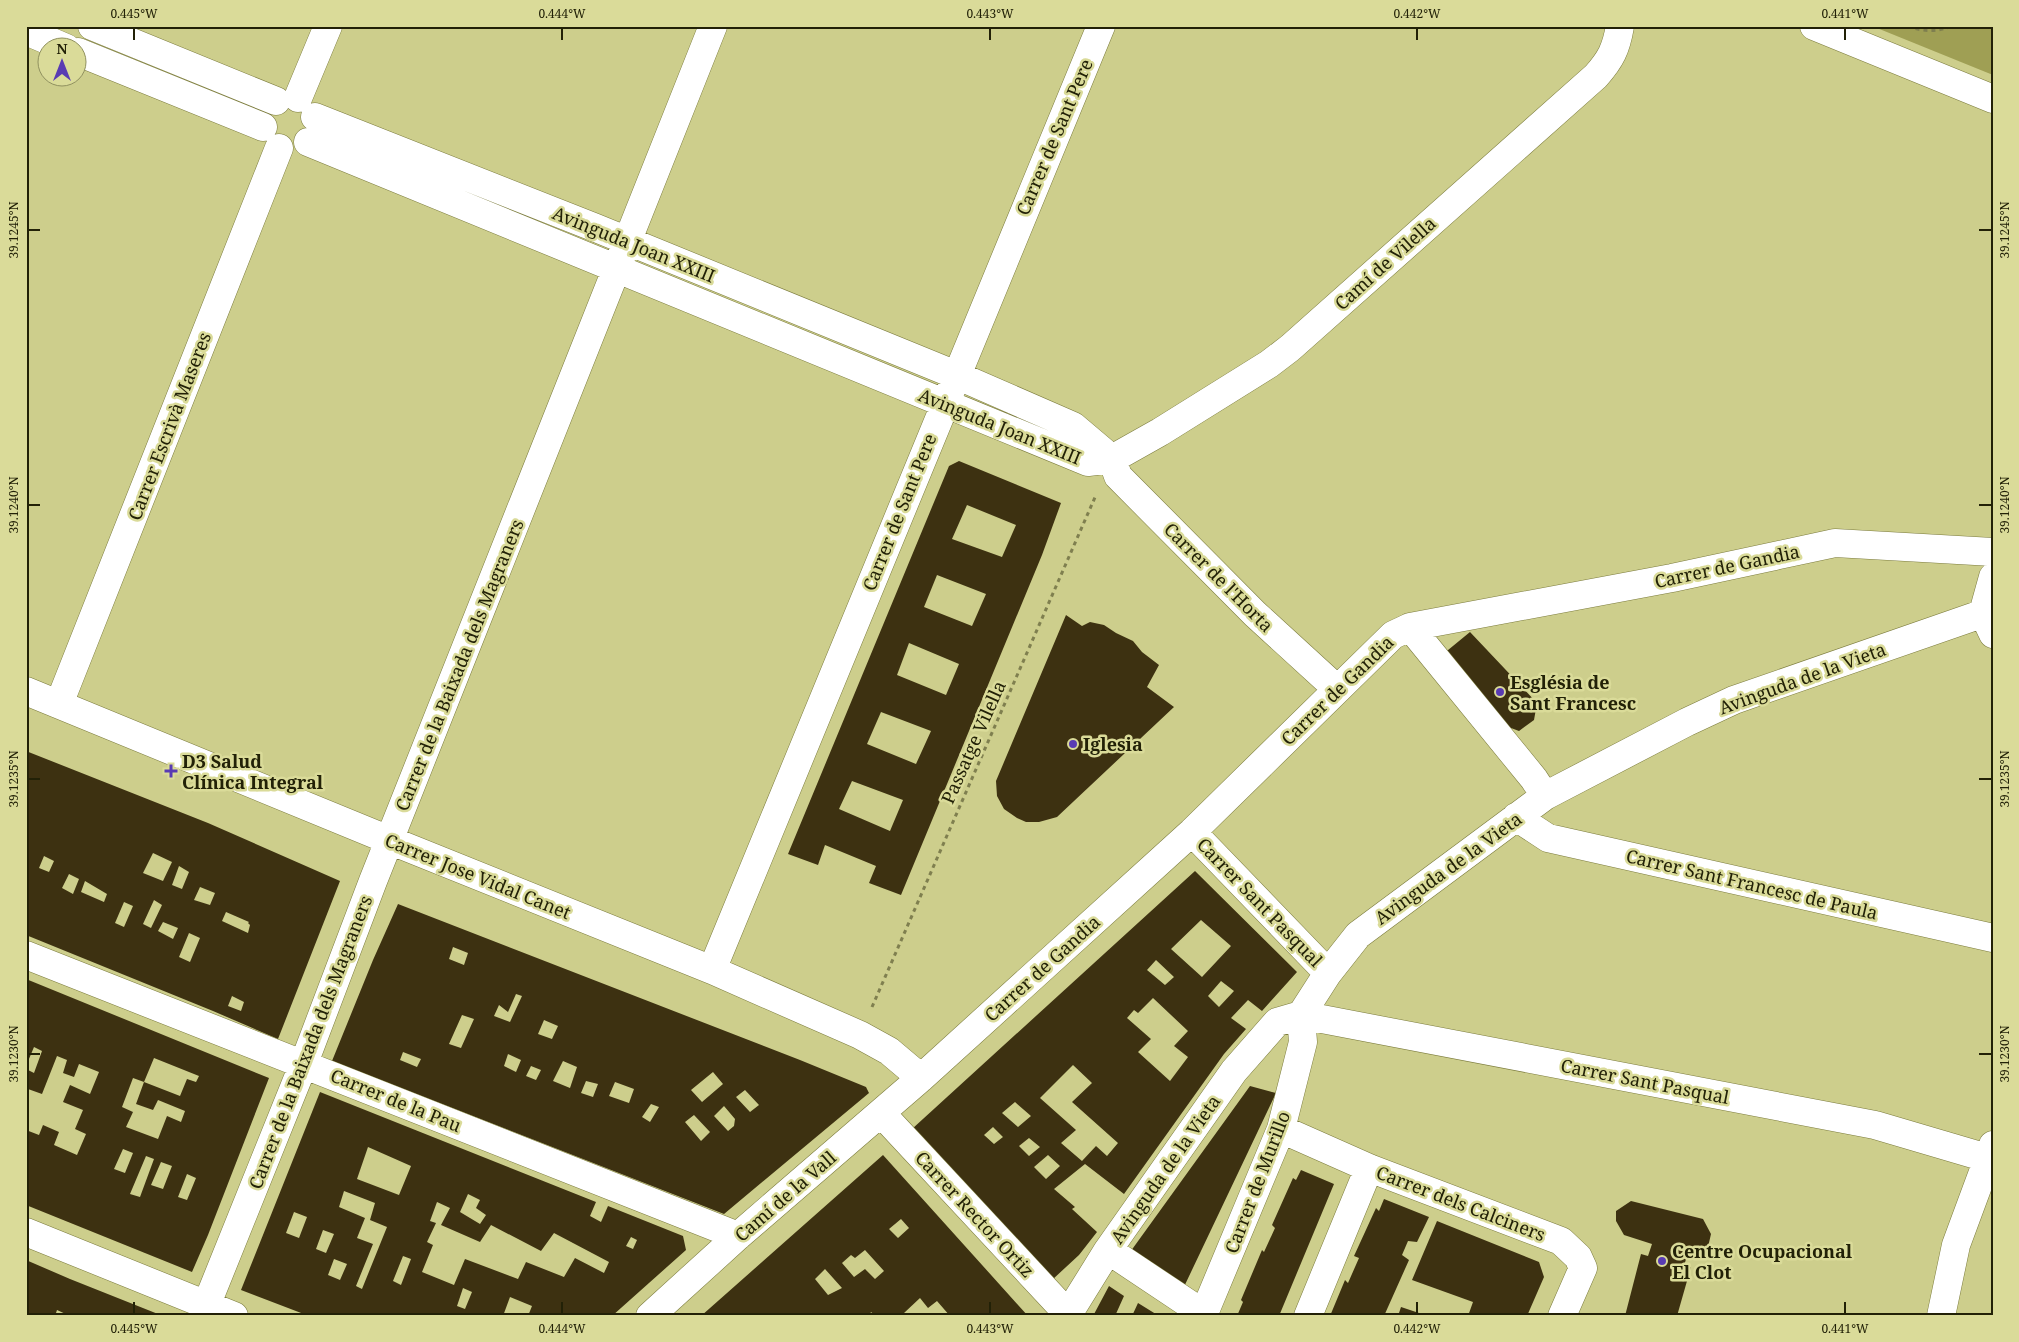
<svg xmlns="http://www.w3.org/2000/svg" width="2019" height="1342" viewBox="0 0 2019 1342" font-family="'Noto Serif',serif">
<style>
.green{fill:#9f9f54}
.building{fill:#3d3111;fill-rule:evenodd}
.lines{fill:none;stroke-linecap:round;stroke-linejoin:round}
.minor-casing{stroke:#7c7c3d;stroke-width:29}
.path{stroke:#7f7f4f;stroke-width:3;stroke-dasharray:4 4;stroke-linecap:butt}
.minor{stroke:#fff;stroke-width:28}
.ticks{fill:none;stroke:#222107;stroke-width:2}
.poi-dot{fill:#593bb3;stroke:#dadb99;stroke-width:2}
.labels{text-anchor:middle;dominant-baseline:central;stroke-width:5;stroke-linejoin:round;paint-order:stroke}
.street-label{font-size:18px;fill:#222107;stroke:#dadb99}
.poi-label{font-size:18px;font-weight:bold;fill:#222107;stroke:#dadb99;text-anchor:start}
.neatline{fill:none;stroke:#222107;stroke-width:2}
.ticks-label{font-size:12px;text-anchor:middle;fill:#222107}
</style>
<rect width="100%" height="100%" fill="#cdce8c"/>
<!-- green -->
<path class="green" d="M1872,26h121v49z"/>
<!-- building -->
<path class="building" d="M959,461l102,42 -19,52 -141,340 -32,-12 7,-17 -51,-21 -7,20 -30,-11 161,-388zM967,505l49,20 -14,32 -50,-18zM937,575l49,19 -14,32 -48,-19zM909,643l50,21 -13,31 -49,-20zM881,712l50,19 -15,33 -49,-20zM852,781l51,19 -13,31 -51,-22z
M1066,615l16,11 8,-4 14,3 12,8 17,8 9,11 17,13 -12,22 27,20 -117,110 -18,5h-13l-9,-4 -13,-9 -7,-13 -1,-15z
M1470,632l67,71 -3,17 -15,11 -16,-6 -61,-70z
M26,751l182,72 132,58 -62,158 -65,-28 -187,-76zM153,853l19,9 -9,19 -20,-8zM44,856l10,5 -5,11 -10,-4zM179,866l10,6 -7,17 -10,-4zM69,874l10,5 -6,15 -11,-6zM85,881l22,13 -3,8 -23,-10zM200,887l15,6 -5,12 -16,-5zM154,900l8,5 -11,23 -8,-4zM124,902l9,4 -9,21 -9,-4zM226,912l23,10 -1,1 2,2 -2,8 -26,-12zM163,922l15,6 -5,11 -15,-8zM189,933l11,5 -10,24 -11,-5zM232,996l12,6 -3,9 -13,-5z
M1195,871l102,101 -35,39 -14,-11 -17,18 15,11 -22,25 -100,140 -39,-30 -31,25 21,18 -3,2 25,23 -18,23 -27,25 -140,-151zM1201,920l30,26 -29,31 -31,-28zM1156,960l18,17 -9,8 -18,-15zM1221,981l13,10 -15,16 -11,-11zM1153,998l35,33 -14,15 14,11 -18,24 -32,-29 13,-13 -24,-21 7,-8 4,3zM1073,1065l19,18 -20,19 46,41 -11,13 -11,-10 -14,15 -21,-18 15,-13 -36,-32zM1015,1102l16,14 -13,11 -16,-14zM993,1127l10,10 -9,7 -10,-9zM1029,1138l11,9 -11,9 -10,-10zM1048,1155l12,11 -14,13 -12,-12z
M398,904l402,156 66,27 3,6 -145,121 -392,-153 41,-101zM453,947l15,6 -4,12 -15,-6zM516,994l6,2 -12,26 -16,-6 5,-11 9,7zM462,1015l12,4 -13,29 -12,-4zM544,1020l14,6 -6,13 -14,-5zM403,1052l18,7 -4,8 -17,-7zM508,1054l13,6 -5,12 -12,-6zM563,1061l14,6 -7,21 -17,-7zM531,1066l10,4 -5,10 -10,-4zM713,1072l10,12 -21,18 -11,-12zM586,1081l12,3 -5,13 -12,-4zM615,1082l19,7 -5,14 -20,-7zM745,1090l14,15 -9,7 -14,-15zM651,1104l8,3 -9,15 -8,-5zM724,1106l11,13 -1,7 -6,5 -14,-15zM694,1115l16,17 -9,9 -16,-19z
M26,979l243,99 -61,157 -16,37 -166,-67v-75l13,5 4,-10 16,7 -5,13 23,10 9,-21 -11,-5 8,-19 -20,-8 7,-17 20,9 9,-22 -20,-8 -5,13 -11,-4 4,-13 -10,-4 -15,38 -14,-5 -2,4v-24l8,4 8,-22 -8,-4 -8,19zM154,1058l45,18 -3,6 -9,-3 -7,17 -36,-14 -8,22 17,6 5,-10 27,11 -4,11 -14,-6 -9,23 -32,-12 7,-15 -11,-5 11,-29 11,4zM123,1149l10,4 -8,20 -11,-4zM146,1156l8,3 -14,38 -10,-3zM161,1162l11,4 -9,23 -12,-4zM187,1174l9,4 -9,22 -9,-3z
M1250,1086l26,7 -94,198 -54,-36z
M320,1092l276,110 -6,14 11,6 7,-16 75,30 3,14 -74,66h-84l4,-10 -22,-9 -7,19h-194l-68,-26zM368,1147l43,19 -12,29 -42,-16zM344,1191l31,12 -5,17 17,7 -25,62 -6,-3 17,-42 -16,-6 8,-20 -26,-11zM468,1194l12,6 -4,8 10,7 -6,9 -20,-12zM437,1202l13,6 -9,17 39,17 11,-17 50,26 13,-18 55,29 -5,11 -29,-15 -11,19 -38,-15 -8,17 -53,-20 -11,26 -32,-13 11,-27 -6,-3 9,-19 -6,-2zM294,1212l13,5 -8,21 -13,-5zM323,1230l11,4 -8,19 -10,-4zM631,1237l6,3 -4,9 -7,-3zM403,1256l8,3 -10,26 -8,-4zM334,1259l13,5 -7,16 -12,-5zM463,1288l9,4 -7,17 -8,-3z
M883,1155l145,161h-78l-13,-15 -9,7 -8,-10 -16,15 4,3h-32l-5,-4 -2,4h-168zM901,1219l8,9 -11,10 -9,-9zM865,1250l19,21 -9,8 -10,-10 -11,8 -12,-14 9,-8 4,3zM825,1269l17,19 -14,7 -13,-16z
M1301,1170l33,14 -55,132h-42l6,-14 -2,-2 21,-50 2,2 11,-24 -3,-3 21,-47 3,2z
M1384,1199l45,18 -12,25 -9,-1 -6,14 7,5 -25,56h-54l15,-36 3,3 11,-25 -5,-2 22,-48 3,3z
M1631,1201l72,18 8,15 -3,13 -14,7 -6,-2 -4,14 7,1 -14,49h-52l16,-62 7,2 4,-12 -28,-9 -8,-14v-10z
M1437,1221l102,41 5,15 -17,39h-59l5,-14 -61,-22z
M26,1260l44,19 93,37h-93l-13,-6 -2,6 -14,-2 -1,2h-14z
M1109,1286l15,10 -9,20h-22z
M1138,1303l21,13h-27z
M1401,1307l24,8v1h-27z"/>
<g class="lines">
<defs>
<path id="minor" d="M92,26l184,75
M1814,26l179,73
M26,31l40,17
M78,52l185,75
M298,98l30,-72
M315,117l281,111 360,147 117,51 39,33
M308,142l780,320 24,-3 48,-27 109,-68 21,-16 306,-272c15,-17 20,-27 24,-50
M1112,459l6,17 137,138 82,75
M1983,613l10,-36
M1983,613l10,21
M1410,627l124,152 11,17
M26,691l363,149 323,130 148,65 29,16 32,27
M59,704l220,-556
M1516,817l32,21 445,100
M1192,832l136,141
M26,955l712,281
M712,970l389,-944
M1301,1015l574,110 112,33
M881,1113l187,201
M1281,1129l88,39 192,73 17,16 5,11 -21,48
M26,1232l208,84
M1108,1250l96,64
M202,1316l102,-253 69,-182 340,-855
M650,1316l88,-80 183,-158 271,-246 201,-197 17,-8 262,-49 163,-35 158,9
M1067,1316l41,-66 126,-179 43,-49 24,-7 27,-42 30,-38 187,-139 142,-74 47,-22 259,-90
M1203,1316l78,-187 22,-87 -2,-27
M1308,1316l61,-148
M1941,1316l15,-71 37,-100"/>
</defs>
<!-- minor casing -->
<use href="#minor" class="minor-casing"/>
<!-- path -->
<path class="path" d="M1908,26c14,6 30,6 44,0
M872,1007l224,-512"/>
<!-- minor -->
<use href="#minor" class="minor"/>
</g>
<!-- ticks -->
<path class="ticks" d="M134,28v12M562,28v12M990,28v12M1417,28v12M1845,28v12M28,230h12M1979,230h13M28,505h12M1979,505h13M28,779h12M1979,779h13M28,1054h12M1979,1054h13M134,1302v12M562,1302v12M990,1302v12M1417,1302v12M1845,1302v12"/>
<!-- markers -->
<g class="poi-dot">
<circle cx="1500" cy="692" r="5"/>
<circle cx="1073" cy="744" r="5"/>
<path d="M168.5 763.5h5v5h5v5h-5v5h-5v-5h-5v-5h5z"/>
<circle cx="1662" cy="1261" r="5"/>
</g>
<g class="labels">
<!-- street labels -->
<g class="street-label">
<text transform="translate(1054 137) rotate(-67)">Carrer de Sant Pere</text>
<text transform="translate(634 244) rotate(22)">Avinguda Joan XXIII</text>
<text transform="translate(1385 263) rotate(-42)">Camí de Vilella</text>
<text transform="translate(169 426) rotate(-69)">Carrer Escrivà Maseres</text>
<text transform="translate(1000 426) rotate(22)">Avinguda Joan XXIII</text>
<text transform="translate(899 512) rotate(-68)">Carrer de Sant Pere</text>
<text transform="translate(1727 566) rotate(-12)">Carrer de Gandia</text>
<text transform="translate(1219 577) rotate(45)">Carrer de l'Horta</text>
<text transform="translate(459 665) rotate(-68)">Carrer de la Baixada dels Magraners</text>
<text transform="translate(1802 678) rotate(-20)">Avinguda de la Vieta</text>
<text transform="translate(1337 690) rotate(-44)">Carrer de Gandia</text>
<text transform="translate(973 742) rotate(-66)">Passatge Vilella</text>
<text transform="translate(1448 868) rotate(-36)">Avinguda de la Vieta</text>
<text transform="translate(478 876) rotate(22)">Carrer Jose Vidal Canet</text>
<text transform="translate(1752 884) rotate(13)">Carrer Sant Francesc de Paula</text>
<text transform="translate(1260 902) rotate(46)">Carrer Sant Pasqual</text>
<text transform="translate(1042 968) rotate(-42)">Carrer de Gandia</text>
<text transform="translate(310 1042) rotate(-69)">Carrer de la Baixada dels Magraners</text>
<text transform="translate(1645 1081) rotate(11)">Carrer Sant Pasqual</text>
<text transform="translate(396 1100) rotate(22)">Carrer de la Pau</text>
<text transform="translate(1165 1169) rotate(-55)">Avinguda de la Vieta</text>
<text transform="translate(1257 1182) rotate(-69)">Carrer de Murillo</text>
<text transform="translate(785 1196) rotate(-41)">Camí de la Vall</text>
<text transform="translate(1461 1203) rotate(21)">Carrer dels Calciners</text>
<text transform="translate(975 1214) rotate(47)">Carrer Rector Ortiz</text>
</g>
<!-- poi labels -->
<g class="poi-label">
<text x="1510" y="682">Església de<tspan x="1510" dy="21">Sant Francesc</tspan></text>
<text x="1083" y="744">Iglesia</text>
<text x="182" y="761">D3 Salud<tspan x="182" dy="21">Clínica Integral</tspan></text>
<text x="1672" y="1251">Centre Ocupacional<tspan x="1672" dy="21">El Clot</tspan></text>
</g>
</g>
<!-- border -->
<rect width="2019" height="1342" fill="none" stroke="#dadb99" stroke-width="55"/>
<!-- north arrow -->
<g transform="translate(62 62)"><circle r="24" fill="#dadb99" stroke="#90915f"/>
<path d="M0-4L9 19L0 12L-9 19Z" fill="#593bb3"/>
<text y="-8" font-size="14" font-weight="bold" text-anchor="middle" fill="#222107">N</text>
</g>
<rect x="28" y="28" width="1964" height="1286" class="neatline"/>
<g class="ticks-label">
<text x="134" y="18">0.445°W</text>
<text x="562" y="18">0.444°W</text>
<text x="990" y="18">0.443°W</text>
<text x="1417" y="18">0.442°W</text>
<text x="1845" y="18">0.441°W</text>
<text transform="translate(14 230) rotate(-90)" y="4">39.1245°N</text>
<text transform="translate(2005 230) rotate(-90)" y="4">39.1245°N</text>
<text transform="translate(14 505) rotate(-90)" y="4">39.1240°N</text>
<text transform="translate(2005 505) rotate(-90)" y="4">39.1240°N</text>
<text transform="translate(14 779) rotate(-90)" y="4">39.1235°N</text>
<text transform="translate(2005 779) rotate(-90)" y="4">39.1235°N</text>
<text transform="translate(14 1054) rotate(-90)" y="4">39.1230°N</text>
<text transform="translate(2005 1054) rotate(-90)" y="4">39.1230°N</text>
<text x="134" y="1333">0.445°W</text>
<text x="562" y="1333">0.444°W</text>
<text x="990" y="1333">0.443°W</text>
<text x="1417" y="1333">0.442°W</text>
<text x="1845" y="1333">0.441°W</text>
</g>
</svg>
